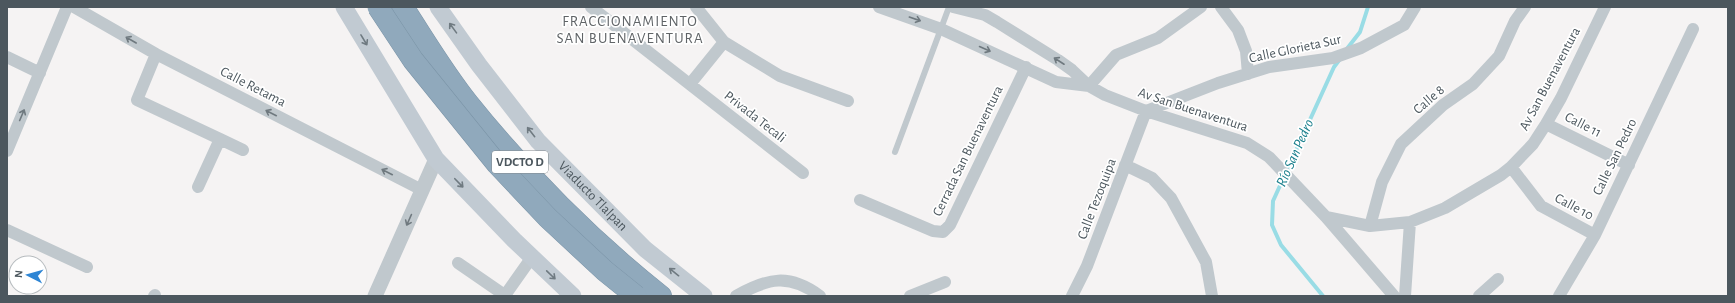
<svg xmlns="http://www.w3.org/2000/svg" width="1735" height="303" viewBox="0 0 1735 303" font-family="'Alegreya Sans',sans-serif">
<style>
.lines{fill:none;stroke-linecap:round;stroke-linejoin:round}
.stream{stroke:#99dce5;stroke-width:4}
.motorway-casing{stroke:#7b94a7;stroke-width:22}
.service{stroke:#c0c8cd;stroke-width:6}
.minor{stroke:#c0c8cd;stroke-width:12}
.tertiary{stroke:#c0c8cd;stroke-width:15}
.secondary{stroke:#c1cad2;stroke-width:17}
.motorway{stroke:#90a9bc;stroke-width:21}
.motorway-bridge-casing{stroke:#7b94a7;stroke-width:22;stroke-linecap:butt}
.motorway-bridge{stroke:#90a9bc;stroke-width:21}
.oneway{stroke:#6f797f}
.oneway2{stroke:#6f7a81}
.labels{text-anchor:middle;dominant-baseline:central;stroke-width:3.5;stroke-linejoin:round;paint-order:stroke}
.shield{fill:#fff;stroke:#82898e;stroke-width:1}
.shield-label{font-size:13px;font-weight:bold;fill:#4c575e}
.street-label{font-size:14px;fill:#4c575e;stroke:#fff}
.neighbourhood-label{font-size:15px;letter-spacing:1px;fill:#606467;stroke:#fff}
.water-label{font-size:15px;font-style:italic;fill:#1a7f8c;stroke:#fff}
</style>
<rect width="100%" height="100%" fill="#f5f3f3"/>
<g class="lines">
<!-- stream -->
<path class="stream" d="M1346,50l14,-18 8,-25
M1323,296l-42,-51 -9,-20 1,-24 61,-134 6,-8"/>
<defs>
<path id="motorway" d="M403,7c21,32 41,66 65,96 57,71 121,136 193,193"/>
</defs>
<!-- motorway casing -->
<use href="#motorway" class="motorway-casing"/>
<!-- service -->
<path class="service" d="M895,152l54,-145"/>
<!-- minor -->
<path class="minor" d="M74,7l82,47 266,136
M591,7l212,166
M696,7l28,35 56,34 68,25
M879,7l62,22 115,53 33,4
M953,7l32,8 12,7 61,38 14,10 17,16 16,9 41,16 101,32 22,14 57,60 44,9 40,-4 35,-14 56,-33 10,-8 22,-23 13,-20 15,-26 44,-91
M1221,7l17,23 8,21 2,23
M156,54l-19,46 83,39 -22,48
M7,57l33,16
M690,84l34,-42
M1089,86l27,-31 42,-17 43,-31
M1546,124l83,41
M220,139l23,11
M7,151l60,-144
M1125,165l27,13 19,20 35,64 6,34
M1511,167l30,39 54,29
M860,200l73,31 10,1 7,-7 76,-158
M1326,217l68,79
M1370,226l12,-44 19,-38 42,-39 30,-21 26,-28 16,-35 10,-14
M7,230l80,37
M458,263l45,31 5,-3 24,-34
M154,296l1,-1
M736,296c32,-18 53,-23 84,0
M910,296l35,-14
M1072,296l15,-30 59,-155 72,-28 51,-16 64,-9 28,-10 43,-23 11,-18
M1405,296l5,-74
M1479,296l19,-17
M1559,296l36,-61 98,-206"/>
<!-- tertiary -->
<path class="tertiary" d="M375,296l61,-137"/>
<!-- secondary -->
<g class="secondary">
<path d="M344,7l92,152 78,81 59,56"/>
<path id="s1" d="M438,7l41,58 59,76 107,108 59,47"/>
</g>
<!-- motorway -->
<use href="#motorway" class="motorway"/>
<defs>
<path id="motorway-bridge" d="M378,7l35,53 84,104 51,54 57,53 31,25"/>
</defs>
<!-- motorway-bridge casing -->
<use href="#motorway-bridge" class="motorway-bridge-casing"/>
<!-- motorway-bridge -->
<use href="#motorway-bridge" class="motorway-bridge"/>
</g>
<!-- one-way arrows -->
<defs><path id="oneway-shaft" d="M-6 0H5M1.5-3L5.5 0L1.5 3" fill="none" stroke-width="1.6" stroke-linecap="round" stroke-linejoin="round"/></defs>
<g class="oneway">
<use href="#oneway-shaft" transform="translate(915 19) rotate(19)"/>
<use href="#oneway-shaft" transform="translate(131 40) rotate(-150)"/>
<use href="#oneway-shaft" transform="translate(985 49) rotate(24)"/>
<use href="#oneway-shaft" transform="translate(1059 61) rotate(-147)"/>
<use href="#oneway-shaft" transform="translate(271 113) rotate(-153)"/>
<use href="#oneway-shaft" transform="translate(22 115) rotate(-67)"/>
<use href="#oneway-shaft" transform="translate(387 172) rotate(-153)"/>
<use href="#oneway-shaft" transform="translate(409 220) rotate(114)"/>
</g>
<g class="oneway2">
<use href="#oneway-shaft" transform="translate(453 28) rotate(-126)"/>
<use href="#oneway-shaft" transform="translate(364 40) rotate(59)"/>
<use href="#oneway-shaft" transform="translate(531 132) rotate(-128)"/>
<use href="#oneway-shaft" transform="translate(459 183) rotate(46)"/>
<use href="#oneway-shaft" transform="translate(674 272) rotate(-141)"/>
<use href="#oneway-shaft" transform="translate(551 275) rotate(44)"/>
</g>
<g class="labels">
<!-- shield labels -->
<rect class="shield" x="492" y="151" width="56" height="22" rx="3"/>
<g class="shield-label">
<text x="520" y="162">VDCTO D</text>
</g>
<!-- street labels -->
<g class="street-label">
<text transform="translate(1295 49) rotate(-12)">Calle Glorieta Sur</text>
<text transform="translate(1550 79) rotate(-62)">Av San Buenaventura</text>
<text transform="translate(253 87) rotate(27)">Calle Retama</text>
<text transform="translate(1429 100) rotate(-41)">Calle 8</text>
<text transform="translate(1193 110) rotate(18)">Av San Buenaventura</text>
<text transform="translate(755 117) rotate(38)">Privada Tecali</text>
<text transform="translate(1583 125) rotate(27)">Calle 11</text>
<text transform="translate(968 151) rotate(-64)">Cerrada San Buenaventura</text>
<text transform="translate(1615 157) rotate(-64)">Calle San Pedro</text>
<text stroke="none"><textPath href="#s1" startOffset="245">Viaducto Tlalpan</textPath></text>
<text transform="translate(1097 199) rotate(-69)">Calle Tezoquipa</text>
<text transform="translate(1574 207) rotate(28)">Calle 10</text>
</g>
<!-- neighbourhood labels -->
<g class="neighbourhood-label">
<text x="630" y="21">FRACCIONAMIENTO<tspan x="630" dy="17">SAN BUENAVENTURA</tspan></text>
</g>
<!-- water labels -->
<g class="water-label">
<text transform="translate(1295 153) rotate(-66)">Río San Pedro</text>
</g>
</g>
<!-- border -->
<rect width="1735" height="303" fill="none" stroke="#4c575e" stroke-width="16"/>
<!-- north arrow -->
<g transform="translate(28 275) rotate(276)"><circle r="19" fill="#ffffff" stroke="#b7bcbf"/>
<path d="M0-3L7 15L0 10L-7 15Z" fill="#2e85d4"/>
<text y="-6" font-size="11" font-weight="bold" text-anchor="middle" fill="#4c575e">N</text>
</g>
</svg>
